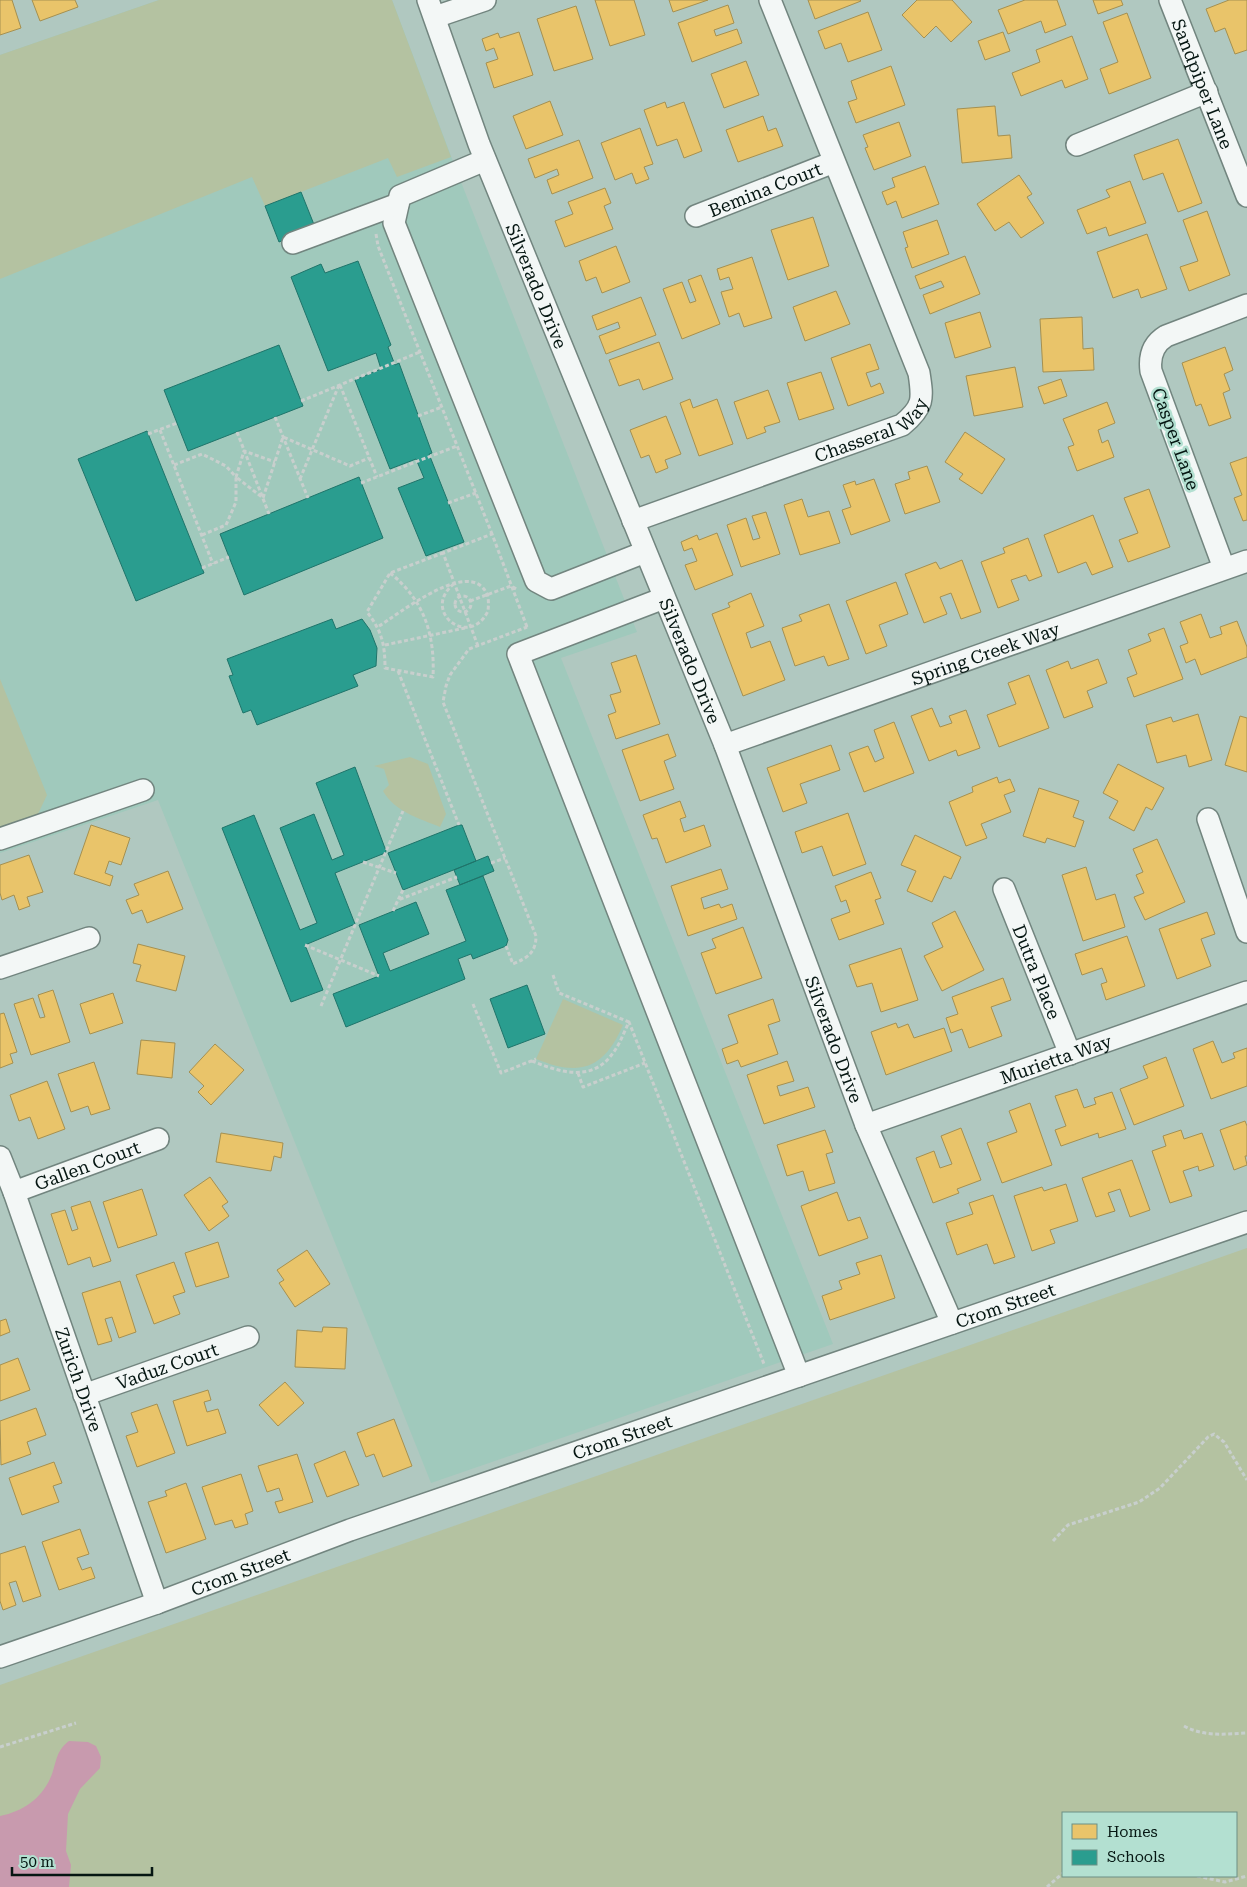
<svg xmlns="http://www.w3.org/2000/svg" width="1247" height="1887" viewBox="0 0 1247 1887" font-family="'Roboto Serif',serif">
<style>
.built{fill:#a0c9bc}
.green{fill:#b4c2a1;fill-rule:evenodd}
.water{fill:#c89aae}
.homes{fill:#e9c46a;stroke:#a59050}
.schools{fill:#2a9d8f;stroke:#1f746a}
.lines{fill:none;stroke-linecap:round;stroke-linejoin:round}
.minor-casing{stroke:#72857f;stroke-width:24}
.path{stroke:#c8cfcd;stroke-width:3;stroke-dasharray:4 2.5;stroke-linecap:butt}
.minor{stroke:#f3f7f6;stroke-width:21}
.labels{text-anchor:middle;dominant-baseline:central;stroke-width:5;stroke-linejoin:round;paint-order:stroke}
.street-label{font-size:18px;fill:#051612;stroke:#b3e0d1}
</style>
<rect width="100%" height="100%" fill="#b0c8c0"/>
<!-- built -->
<path class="built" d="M159,0h233l62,164 183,468 -76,26 272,686 -402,139 -273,-683 -158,53v-798z"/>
<!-- green -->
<path class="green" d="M159,0h233l59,157 -54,20 -9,-19 -123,48 -13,-29 -252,102v-224z
M0,679l47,116 -10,21 -37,13z
M410,757l18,7 18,50 -6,13c-21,-9 -45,-15 -57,-36l6,-6 -5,-16 -10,-3z
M563,999l60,26c-19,44 -43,52 -87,34z
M1247,1248v639h-1247v-202zM1063,1813h173v63h-173z"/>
<!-- water -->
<path class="water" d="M69,1741l19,1 8,4 5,11 -1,11 -20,21 -12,25 -2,37 5,14 -2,22h-69v-71c24,-5 43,-18 52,-42 5,-14 4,-23 17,-33z"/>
<!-- homes -->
<path class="homes" d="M0,0h12l9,28 -21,7z
M32,0h43l3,7 -38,14z
M595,0h39l11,35 -35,11z
M669,0h39l-35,12z
M808,0h52l1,1 -46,18z
M917,0h35l20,22 -21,20 -15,-16 -12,12 -22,-23z
M1025,0h32l9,25 -21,8 -4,-12 -33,13 -10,-24z
M1093,0h28l2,5 -25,9z
M1229,0h18v50l-12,4 -10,-26 -10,4 -9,-23z
M728,5l6,18 -20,7 2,6 21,-7 5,14 -50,19 -14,-39z
M576,6l17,53 -39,12 -17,-52z
M868,12l14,38 -34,12 -7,-19 -16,6 -7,-18z
M1127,13l24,65 -42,16 -9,-25 18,-7 -15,-40z
M519,32l14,43 -39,13 -8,-25 12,-4 -4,-11 -8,3 -4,-12 16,-6 2,5z
M1003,32l7,19 -25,9 -7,-19z
M1072,36l16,43 -23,9 -3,-8 -41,16 -9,-23 28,-11 -4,-12z
M746,61l13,34 -35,13 -13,-34z
M891,66l14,39 -49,18 -8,-21 9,-3 -6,-18z
M550,101l13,34 -37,14 -13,-33z
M665,102l2,6 17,-6 18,49 -18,7 -7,-19 -20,7 -13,-36z
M995,106l3,30 12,-1 2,23 -50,5 -5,-54z
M763,116l5,15 8,-3 7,18 -45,16 -12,-32z
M899,122l12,34 -37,14 -9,-22 3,-1 -5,-12z
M640,128l13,36 -9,3 5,12 -13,5 -4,-11 -17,7 -14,-37z
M1178,139l24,64 -24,9 -15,-39 -20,7 -9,-25z
M579,140l14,38 -41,16 -5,-14 12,-5 -2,-6 -22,9 -7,-19z
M925,166l14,38 -37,14 -6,-17 -9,4 -5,-13 13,-5 -3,-9z
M1019,175l13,19 -5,3 17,26 -23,15 -12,-16 -14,9 -18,-27z
M1130,181l16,42 -37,13 -3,-9 -19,7 -10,-24 33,-13 -4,-7z
M605,188l6,15 -7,3 9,23 -48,18 -10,-26 18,-7 -5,-12z
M1207,211l23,64 -41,16 -9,-24 18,-6 -15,-41z
M813,217l16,49 -41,14 -17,-50z
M937,220l12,34 -37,14 -7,-20 3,-1 -5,-15z
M1147,234l20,55 -26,9 -3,-9 -25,9 -16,-46z
M616,246l14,36 -28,11 -6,-16 -10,4 -7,-20z
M965,256l15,38 -50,20 -7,-19 21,-8 -3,-6 -21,8 -5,-13z
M752,257l20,61 -28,9 -5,-14 -10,4 -8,-25 12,-3 -4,-12 -9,3 -3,-11z
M701,275l19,49 -38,15 -19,-50 19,-7 8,21 6,-2 -8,-21z
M836,291l14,33 -45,17 -12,-34z
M641,297l15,38 -50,19 -7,-18 21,-8 -2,-6 -21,8 -5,-14z
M980,312l11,35 -36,11 -10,-35z
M1082,317l1,32 10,-1 1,22 -51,2 -3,-53z
M659,342l14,37 -30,11 -4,-11 -20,7 -10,-26z
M870,344l9,25 -13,4 5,14 9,-4 4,10 -36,13 -17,-48z
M1225,347l8,23 -9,4 6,16 -7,3 8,25 -22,8 -8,-22 -5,2 -14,-43z
M1015,367l8,40 -49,9 -8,-40z
M821,372l13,37 -35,11 -12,-37z
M1061,379l6,17 -23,8 -6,-17z
M768,390l12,32 -16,5 2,5 -19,7 -13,-37z
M690,399l3,9 24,-9 16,45 -34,12 -19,-53z
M1107,402l8,21 -17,7 4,13 6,-3 6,17 -37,14 -9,-24 6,-2 -11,-26z
M666,416l15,38 -16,6 3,8 -12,5 -7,-18 -8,3 -11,-28z
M965,432l40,27 -23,35 -23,-15 4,-5 -18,-12z
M1247,457v63l-4,1 -9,-23 8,-3 -12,-32z
M927,466l13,36 -35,12 -10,-30 15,-5 -2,-7z
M874,479l16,42 -39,14 -9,-25 9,-3 -8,-22 12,-4 1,4z
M1149,489l21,58 -42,15 -9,-22 19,-7 -14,-35z
M802,499l6,18 21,-6 11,32 -40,12 -16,-50z
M766,512l14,42 -39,13 -14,-42 19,-7 7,22 7,-2 -8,-22z
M1093,515l20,52 -21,8 -6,-13 -28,11 -14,-38z
M717,533l16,42 -38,15 -10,-25 12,-4 -5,-13 -8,3 -3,-9 16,-7 2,5z
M1028,538l14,38 -13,5 -3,-6 -15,5 8,20 -21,8 -17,-46 24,-9 -2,-5z
M962,560l19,52 -20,7 -10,-26 -11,4 7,17 -23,9 -19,-49 31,-12 4,7z
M896,582l12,32 -29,11 8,21 -21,8 -20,-53z
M751,593l13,33 -18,7 5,15 19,-7 15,39 -42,16 -31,-82 18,-7 -2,-4z
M829,604l20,55 -21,7 -4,-10 -29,10 -13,-38 20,-7 -3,-6z
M1201,614l9,24 12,-4 -2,-7 17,-6 10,26v10l-46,18 -6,-16 -9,4 -6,-17 8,-3 -8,-21z
M1164,628l19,51 -49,18 -7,-19 10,-4 -9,-24 23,-9 -3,-7z
M636,655l24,69 -44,15 -8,-24 8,-3 -6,-17 11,-3 -10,-29z
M1098,659l9,24 -20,8 6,16 -29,11 -18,-48 22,-9 3,8z
M1029,675l20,53 -50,19 -12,-32 29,-11 -8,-21z
M932,708l8,19 12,-4 -3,-7 17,-6 14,38 -22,8 -2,-6 -27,11 -18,-45z
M1198,714l14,46 -23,7 -3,-12 -29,8 -11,-38 25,-8 2,5z
M1240,716l7,2v54l-22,-7z
M894,722l20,51 -50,19 -15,-39 19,-7 7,16 9,-4 -10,-28z
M668,734l8,22 -12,5 10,28 -34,12 -18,-51z
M831,745l9,25 -40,14 7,19 -24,9 -16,-44z
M1118,764l46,24 -12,22 -6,-3 -12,24 -25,-13 9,-17 -15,-8z
M997,777l2,6 11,-4 5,12 -11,4 7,17 -30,12 6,14 -21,8 -17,-44 24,-10 -1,-5z
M1039,788l40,13 -6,16 11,4 -9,26 -28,-9 -2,5 -22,-7z
M680,801l6,16 -6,2 4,13 20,-7 7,21 -45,17 -9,-25 -5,1 -9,-24z
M848,813l18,51 -33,12 -11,-30 -20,7 -7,-21z
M91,825l39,13 -9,27 -12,-4 -4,12 8,3 -3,10 -36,-12z
M915,835l46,22 -10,22 -7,-3 -12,26 -25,-11 9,-20 -15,-6z
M1157,839l28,63 -40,18 -11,-23 10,-4 -8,-18 7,-3 -10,-23z
M29,855l14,37 -16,5 3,9 -11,4 -5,-15 -12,5 -2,-7v-28z
M1086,867l10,33 19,-6 10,33 -42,14 -21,-66z
M721,869l7,20 -27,9 3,11 15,-5 2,4 11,-4 5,15 -49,17 -17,-50z
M168,871l15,38 -36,14 -5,-13 -10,4 -6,-14 13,-5 -5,-11z
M871,872l10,26 -6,2 9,24 -45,16 -8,-21 19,-7 -4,-12 -5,2 -6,-16z
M955,911l29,59 -42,21 -18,-35 19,-9 -11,-24z
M1207,912l8,22 -14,5 10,27 -34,13 -18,-50z
M743,927l19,51 -46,16 -15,-41 15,-5 -4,-9z
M1127,936l18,50 -39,14 -5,-16 6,-2 -5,-14 -20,7 -7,-21z
M138,944l47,12 -9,35 -40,-10 5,-16 -8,-2z
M901,948l17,52 -37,12 -9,-29 -15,4 -8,-22z
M1003,978l8,22 -20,7 11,29 -33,12 -7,-19 -11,4 -5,-15 12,-4 -6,-17z
M53,990l17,52 -39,13 -17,-51 19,-6 7,20 5,-1 -7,-22z
M113,993l10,30 -33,11 -10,-30z
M773,999l7,22 -12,4 10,29 -37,13 -3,-7 -11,4 -5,-15 16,-6 -10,-28z
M4,1013l13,39 -7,2 3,9 -13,5v-54z
M896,1023l2,5 10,-4 6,14 30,-10 8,23 -66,24 -15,-43z
M141,1040l34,3 -3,35 -35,-4z
M1213,1041l9,22 13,-5 -2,-5 14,-5v38l-36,13 -18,-50z
M215,1044l29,26 -33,35 -13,-13 6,-6 -15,-14z
M1166,1057l18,49 -50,19 -14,-36 28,-11 -5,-12z
M787,1061l7,20 -17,5 3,10 28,-9 7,20 -51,17 -17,-49z
M94,1062l16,47 -19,6 -3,-9 -17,6 -13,-38z
M47,1081l18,48 -27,10 -8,-22 -11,4 -9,-26z
M1077,1089l7,19 12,-4 -2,-6 18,-6 14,37 -27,9 -1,-5 -37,13 -6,-16 11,-4 -11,-30z
M1030,1103l22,62 -50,18 -15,-40 30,-11 -8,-21z
M1245,1121l2,5v30h-2l2,9 -13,5 -14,-40z
M961,1128l20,52 -24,9 2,4 -26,10 -17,-45 18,-7 6,17 12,-4 -11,-28z
M825,1130l8,22 -7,2 9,29 -26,8 -6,-20 -16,5 -10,-31z
M1181,1130l3,9 18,-6 12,33 -15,5 -1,-5 -15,5 9,25 -22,7 -18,-52 14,-5 -3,-10z
M221,1133l62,10 -2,15 -7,-2 -3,15 -55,-9z
M1132,1160l18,50 -20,7 -10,-28 -12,4 7,18 -19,6 -14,-39z
M210,1177l18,25 -6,4 7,10 -20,15 -25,-36z
M1066,1184l12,37 -28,9 5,13 -23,8 -18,-55 28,-9 2,4z
M142,1189l15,46 -39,13 -15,-46z
M837,1192l11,29 12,-4 8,21 -49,18 -18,-50z
M993,1195l22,62 -21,7 -7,-20 -30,11 -11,-32 27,-9 -4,-11z
M90,1201l21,60 -18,6 -3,-10 -22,8 -17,-51 14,-4 7,21 6,-2 -7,-22z
M218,1242l11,35 -33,10 -11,-34z
M307,1250l23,34 -35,23 -16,-24 5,-3 -7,-10z
M881,1255l14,43 -65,22 -8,-24 20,-7 -3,-8 21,-7 -4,-11z
M174,1262l11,30 -12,4 7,18 -26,10 -18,-49z
M120,1281l16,51 -17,6 -7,-21 -7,2 7,22 -14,4 -16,-52z
M6,1319l4,13 -10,4v-15z
M323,1327l24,1 -2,41 -50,-2 2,-37 25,2z
M18,1358l12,32 -30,11v-36z
M285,1382l19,21 -26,23 -19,-21z
M208,1390l3,10 -7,2 3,10 11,-3 8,24 -39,13 -14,-45z
M157,1404l18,49 -38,14 -11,-31 12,-4 -7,-19z
M36,1408l10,27 -19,7 4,12 -30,11 -1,-44z
M394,1419l18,47 -29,11 -9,-23 -8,3 -9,-24z
M345,1451l14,34 -32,12 -13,-33z
M297,1454l16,48 -34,11 -4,-11 8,-2 -4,-12 -12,4 -9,-26z
M54,1462l8,21 -9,3 6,16 -37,13 -13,-37z
M241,1474l12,37 -8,3 3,10 -13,4 -3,-8 -17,5 -13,-38z
M186,1483l20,56 -40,14 -18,-51 19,-6 -2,-5z
M80,1529l9,25 -12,4 5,12 9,-3 4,11 -36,12 -17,-48z
M25,1546l16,50 -18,6 -7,-21 -7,2 7,22 -13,5 -3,-9v-47z"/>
<!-- schools -->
<path class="schools" d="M301,192l14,35 -36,15 -14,-36z
M358,261l33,84 -3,2 7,18 4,-2 33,90 -3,1 35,88 -38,14 -28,-68 26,-10 -8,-19 -26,10 -35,-89 26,-11 -5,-16 -48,18 -37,-94 30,-13 4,9z
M279,345l24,61 -115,45 -24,-61z
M147,431l57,142 -68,28 -58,-142z
M359,477l24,61 -139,57 -24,-61z
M332,619l4,10 26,-10 8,11 7,18 -1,18 -23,9 5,11 -101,39 -6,-15 -8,3 -14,-37 4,-1 -6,-16z
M355,767l31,84 -1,2 -50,20 20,51 -50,21 18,45 -32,12 -69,-174 32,-13 46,115 17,-7 -37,-95 34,-14 18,46 12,-5 -28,-72z
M459,825h3l14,36 -73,29 -15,-37z
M488,856l6,15 -34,14 -6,-15z
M483,876l25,64 -2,6 -33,13 -2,-5 -13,5 7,20 -119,48 -13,-33 46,-18 -20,-51 57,-23 13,32 -46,19 7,18 76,-30 -20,-51z
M527,985l18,49 -37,14 -18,-49z"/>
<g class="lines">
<defs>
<g id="minor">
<path id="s1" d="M428,0l51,144 246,601 141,380 86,198"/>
<path id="s2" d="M1170,0l77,196"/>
<path d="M435,17l50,-17"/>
<path d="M1077,145l130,-53"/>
<path d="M485,160l-85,36 -6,27 142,358 15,8 94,-37"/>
<path id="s3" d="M696,216l138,-54"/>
<path d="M293,243l105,-39"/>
<path id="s4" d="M633,521l269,-96c22,-18 21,-26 17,-52l-149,-373"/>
<path d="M1224,568l-73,-197c-2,-15 2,-27 15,-35l81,-31"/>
<path d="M664,598l-146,56 281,722"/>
<path id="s5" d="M725,745l522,-184"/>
<path d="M1208,819l39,113"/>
<path d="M0,839l143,-49"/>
<path id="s6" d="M1004,889l66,165"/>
<path d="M0,968l89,-30"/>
<path id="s7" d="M866,1125l381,-133"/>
<path id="s8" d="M0,1157l14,35 143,411"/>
<path id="s9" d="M14,1192l144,-53"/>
<path id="s10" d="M84,1395l164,-58"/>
<path id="s11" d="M0,1657l157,-54 193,-73 897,-308"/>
</g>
</defs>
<!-- minor casing -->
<use href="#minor" class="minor-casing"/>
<!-- path -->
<path class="path" d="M376,234l2,12 114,288
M340,385l37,92
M301,401l119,-49
M418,416l24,-9
M275,417l33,81
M160,430l53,134
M237,432l32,82
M148,434l29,-11
M174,465l28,-11 24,12 10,11 8,-26 31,11
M300,479l39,-94
M361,483l96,-37
M448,503l28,-10
M202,535l24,-10 10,-23v-25l27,21 20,-61 67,29 19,-8
M202,568l27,-11
M390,573c34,27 45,61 43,104l-48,-9c0,-23 -3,-37 -18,-56l23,-39 53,-20
M455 604a8 8 0 1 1 16 0a8 8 0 1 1-16 0Z
M470,601l41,-15 7,4
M379,626c21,-13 79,-59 102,-40 8,7 8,15 7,25 -19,39 -69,-1 -33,-28
M385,645l80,-17
M478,646l-35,-93 49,-19 35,93
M398,671l61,154
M363,862l33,11
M491,863l14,-5
M403,890l-5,10 59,-23
M393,911l5,-11
M305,945l74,31
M506,946l7,18c14,-6 23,-11 23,-28l-93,-234 3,-16 4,-11 19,-26 58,-22 2,2
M553,975l6,18 70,29
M473,1004l28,69 35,-14
M321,1006l82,-195
M532,1061c27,11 60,22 81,-8 7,-9 11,-21 16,-31l135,342
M578,1073l5,14 62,-24
M1053,1541l15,-16 71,-23 21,-14 48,-51 6,-3 10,8 23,38
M1184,1726c20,11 41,8 63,7
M0,1747l76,-24
M1197,1876l28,6 22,-6
M1047,1887l16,-14"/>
<!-- minor -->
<use href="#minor" class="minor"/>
</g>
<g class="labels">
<!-- street labels -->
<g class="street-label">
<text stroke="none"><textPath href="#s2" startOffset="90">Sandpiper Lane</textPath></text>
<text stroke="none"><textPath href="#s3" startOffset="74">Bemina Court</textPath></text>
<text stroke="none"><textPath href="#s1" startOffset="306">Silverado Drive</textPath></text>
<text stroke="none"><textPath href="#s4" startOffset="256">Chasseral Way</textPath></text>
<text transform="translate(1176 439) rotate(70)">Casper Lane</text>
<text stroke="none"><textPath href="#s5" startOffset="276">Spring Creek Way</textPath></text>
<text stroke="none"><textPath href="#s1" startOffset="711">Silverado Drive</textPath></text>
<text stroke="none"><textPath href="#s6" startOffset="89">Dutra Place</textPath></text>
<text stroke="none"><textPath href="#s1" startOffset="1116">Silverado Drive</textPath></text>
<text stroke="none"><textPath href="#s7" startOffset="201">Murietta Way</textPath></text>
<text stroke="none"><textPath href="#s9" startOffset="78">Gallen Court</textPath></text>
<text stroke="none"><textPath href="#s11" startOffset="1065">Crom Street</textPath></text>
<text stroke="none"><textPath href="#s10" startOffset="88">Vaduz Court</textPath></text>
<text stroke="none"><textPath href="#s8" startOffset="236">Zurich Drive</textPath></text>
<text stroke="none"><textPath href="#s11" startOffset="660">Crom Street</textPath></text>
<text stroke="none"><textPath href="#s11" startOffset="255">Crom Street</textPath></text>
</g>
</g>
<!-- legend -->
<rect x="1062" y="1812" width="175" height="65" fill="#b3e0d1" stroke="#6d8f85"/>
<rect x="1072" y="1824" width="25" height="15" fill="#e9c46a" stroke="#6d8f85"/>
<text x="1107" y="1837" font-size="15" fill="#051612">Homes</text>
<rect x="1072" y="1850" width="25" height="15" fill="#2a9d8f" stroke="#6d8f85"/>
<text x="1107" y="1862" font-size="15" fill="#051612">Schools</text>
<!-- scale -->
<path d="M12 1867v8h140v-8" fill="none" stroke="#051612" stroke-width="2.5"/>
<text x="20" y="1867" font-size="15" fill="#051612" stroke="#b3e0d1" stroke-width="4" paint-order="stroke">50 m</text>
</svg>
